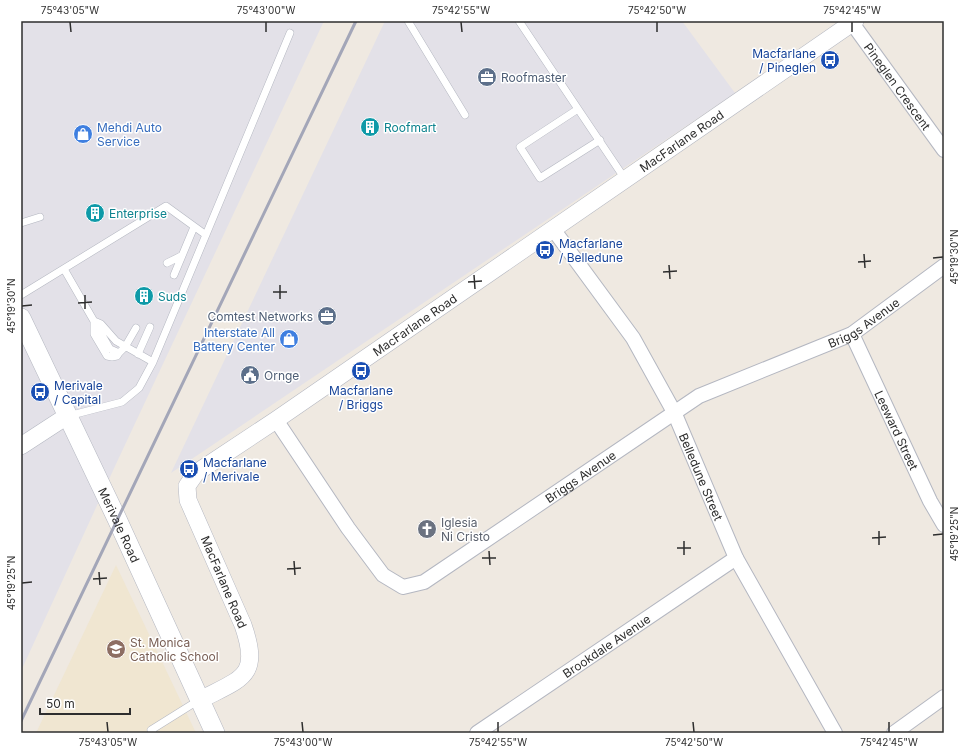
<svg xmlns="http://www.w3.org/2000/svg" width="965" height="754" viewBox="0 0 965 754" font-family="Inter,sans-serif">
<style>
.industrial{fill:#e3e1e8}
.education{fill:#f0e6d1}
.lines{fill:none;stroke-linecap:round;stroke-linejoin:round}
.service-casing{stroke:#b4b7c1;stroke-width:8}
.minor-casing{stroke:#b4b7c1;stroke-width:16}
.tertiary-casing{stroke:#b4b7c1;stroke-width:18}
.secondary-casing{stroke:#b4b7c1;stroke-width:20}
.service{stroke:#fff;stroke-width:7}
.minor{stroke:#fff;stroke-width:14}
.tertiary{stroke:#fff;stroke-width:17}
.secondary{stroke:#fff;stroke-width:19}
.rail{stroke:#a3a6b8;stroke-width:3}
.ticks{fill:none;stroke:#2e2e2e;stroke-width:1.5}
.labels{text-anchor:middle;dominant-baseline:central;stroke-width:3;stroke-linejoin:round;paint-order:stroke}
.transit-label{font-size:12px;fill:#164399;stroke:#fff;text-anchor:start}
.service-label{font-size:12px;fill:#4e5e75;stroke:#fff;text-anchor:start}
.street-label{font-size:12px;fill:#2e2e2e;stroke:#fff}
.shop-label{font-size:12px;fill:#366cbe;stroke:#fff;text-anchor:start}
.culture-label{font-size:12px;fill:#0d838f;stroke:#fff;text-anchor:start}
.worship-label{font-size:12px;fill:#5b616d;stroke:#fff;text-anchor:start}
.education-label{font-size:12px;fill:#785e54;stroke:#fff;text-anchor:start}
.neatline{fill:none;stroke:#2e2e2e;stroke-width:1.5}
.ticks-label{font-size:10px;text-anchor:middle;fill:#2e2e2e}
</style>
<rect width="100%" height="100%" fill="#efe9e1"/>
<!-- industrial -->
<path class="industrial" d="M21,21h303l-208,443 -95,207z
M385,21h297l53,72 -564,380z"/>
<!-- education -->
<path class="education" d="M116,565l80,168h-160z"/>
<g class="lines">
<defs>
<path id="service" d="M408,21l57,94
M519,21l59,88
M600,140l-60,38 -20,-31 58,-38 47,70
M21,223l19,-6
M167,263l14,-7
M64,269l46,80 9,4 6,-6 11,-19
M174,275l20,-48
M21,295l145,-89 40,29
M119,353l-2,3 -5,1 -5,-1 -13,-22v-13l7,3 15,17 37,21
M138,354l12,-27
M68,416l54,-14 17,-14 14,-26 137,-329
M153,733l-2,-3 48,-30"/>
<g id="minor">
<path id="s1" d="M852,23l92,127"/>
<path id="s2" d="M553,229l80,109 41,74 62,146 99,175"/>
<path id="s3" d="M852,334l78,167 14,24"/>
<path id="s4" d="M276,420l72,108 35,47 20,12 21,-5 275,-186 153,-62 92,-68"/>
<path id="s5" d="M477,733l259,-175"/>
<path d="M894,733l50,-36"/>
</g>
<g id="tertiary">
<path d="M21,446l46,-30"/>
<path id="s6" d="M200,700c42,-22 61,-23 43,-75l-55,-125 -1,-14 9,-13 80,-53 579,-399"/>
</g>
<g id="secondary">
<path id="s7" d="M21,318l96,201 98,214"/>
</g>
</defs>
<!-- service casing -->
<use href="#service" class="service-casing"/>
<!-- minor casing -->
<use href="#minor" class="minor-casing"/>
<!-- tertiary casing -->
<use href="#tertiary" class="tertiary-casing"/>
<!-- secondary casing -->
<use href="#secondary" class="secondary-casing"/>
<!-- service -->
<use href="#service" class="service"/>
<!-- minor -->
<use href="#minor" class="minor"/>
<!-- tertiary -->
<use href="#tertiary" class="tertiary"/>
<!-- secondary -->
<use href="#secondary" class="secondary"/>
<!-- rail -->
<path class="rail" d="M21,721l335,-700"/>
</g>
<!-- ticks -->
<path class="ticks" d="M70,22l1,10M266,22v10M461,22l1,10M657,22v10M852,22v10M864,254l1,14M933,258l10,-1M858,262l13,-1M669,265l1,14M663,272l14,-1M474,275l1,14M468,282l14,-1M280,285v14M273,292h14M85,295v14M78,303l14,-1M22,306l10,-1M879,531v14M933,535l10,-1M872,538l14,-1M684,541v14M677,548h14M489,551l1,14M482,558h14M294,561l1,14M287,569l14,-1M99,572l1,13M93,579l14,-1M22,583l10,-1M107,722l1,10M302,722l1,10M498,722v10M693,722l1,10M889,722v10"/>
<!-- icons -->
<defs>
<symbol id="bus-disc" viewBox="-11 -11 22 22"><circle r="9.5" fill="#1a4fb4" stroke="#fff"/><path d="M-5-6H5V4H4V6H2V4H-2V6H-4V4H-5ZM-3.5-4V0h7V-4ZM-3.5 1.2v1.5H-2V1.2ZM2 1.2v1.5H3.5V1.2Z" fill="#fff"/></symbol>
<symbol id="office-disc" viewBox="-11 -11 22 22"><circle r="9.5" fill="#5c6f8a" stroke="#fff"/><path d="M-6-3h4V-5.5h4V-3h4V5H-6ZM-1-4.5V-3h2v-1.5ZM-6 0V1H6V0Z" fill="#fff"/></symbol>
<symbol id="building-disc" viewBox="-11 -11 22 22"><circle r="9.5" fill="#0f9aa8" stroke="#fff"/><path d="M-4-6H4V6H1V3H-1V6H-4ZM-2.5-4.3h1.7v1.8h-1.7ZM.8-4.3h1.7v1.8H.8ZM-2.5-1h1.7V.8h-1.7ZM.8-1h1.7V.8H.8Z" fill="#fff"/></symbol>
<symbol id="shop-disc" viewBox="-11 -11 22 22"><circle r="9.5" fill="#3f7fe0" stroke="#fff"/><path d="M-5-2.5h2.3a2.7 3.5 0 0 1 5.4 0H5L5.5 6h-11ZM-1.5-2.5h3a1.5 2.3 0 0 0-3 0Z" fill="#fff"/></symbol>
<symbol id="civic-disc" viewBox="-11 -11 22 22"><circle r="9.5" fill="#5c6f8a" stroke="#fff"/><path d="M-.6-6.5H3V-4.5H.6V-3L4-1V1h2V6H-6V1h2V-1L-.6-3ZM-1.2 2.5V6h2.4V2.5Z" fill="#fff"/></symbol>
<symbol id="church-disc" viewBox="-11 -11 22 22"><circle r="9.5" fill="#6b7280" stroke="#fff"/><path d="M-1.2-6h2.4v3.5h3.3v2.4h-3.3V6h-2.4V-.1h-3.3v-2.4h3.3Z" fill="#fff"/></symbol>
<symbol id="school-disc" viewBox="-11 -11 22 22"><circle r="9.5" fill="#8d6e63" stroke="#fff"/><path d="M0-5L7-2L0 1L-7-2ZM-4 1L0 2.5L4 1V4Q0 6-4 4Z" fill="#fff"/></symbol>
</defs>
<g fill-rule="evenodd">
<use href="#bus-disc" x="819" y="49" width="22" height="22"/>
<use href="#office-disc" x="476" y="66" width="22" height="22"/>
<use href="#building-disc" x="359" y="116" width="22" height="22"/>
<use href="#shop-disc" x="72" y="123" width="22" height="22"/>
<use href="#building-disc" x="84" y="202" width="22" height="22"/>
<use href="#bus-disc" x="534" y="239" width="22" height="22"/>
<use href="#building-disc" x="133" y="285" width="22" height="22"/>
<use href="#office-disc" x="316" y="305" width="22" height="22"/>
<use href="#shop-disc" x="278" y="328" width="22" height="22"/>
<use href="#bus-disc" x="350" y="360" width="22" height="22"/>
<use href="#civic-disc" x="239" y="364" width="22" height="22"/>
<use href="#bus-disc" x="29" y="381" width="22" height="22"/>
<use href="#bus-disc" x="178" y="458" width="22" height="22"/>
<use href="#church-disc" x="416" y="518" width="22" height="22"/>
<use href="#school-disc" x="105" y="638" width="22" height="22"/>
</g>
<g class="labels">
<!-- transit labels -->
<g class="transit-label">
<text x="816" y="53" text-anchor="end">Macfarlane<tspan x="816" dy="14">/ Pineglen</tspan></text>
<text x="559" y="243">Macfarlane<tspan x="559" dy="14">/ Belledune</tspan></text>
<text x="54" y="385">Merivale<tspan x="54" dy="14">/ Capital</tspan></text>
<text x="361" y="390" text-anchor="middle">Macfarlane<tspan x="361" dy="14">/ Briggs</tspan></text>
<text x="203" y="462">Macfarlane<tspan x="203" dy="14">/ Merivale</tspan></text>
</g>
<!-- service labels -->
<g class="service-label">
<text x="501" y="77">Roofmaster</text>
<text x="313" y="316" text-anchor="end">Comtest Networks</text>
<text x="264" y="375">Ornge</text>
</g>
<!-- street labels -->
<g class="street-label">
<text stroke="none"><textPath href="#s1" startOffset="78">Pineglen Crescent</textPath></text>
<text stroke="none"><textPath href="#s6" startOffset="857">MacFarlane Road</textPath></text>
<text stroke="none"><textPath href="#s4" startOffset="746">Briggs Avenue</textPath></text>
<text stroke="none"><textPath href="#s6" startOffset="533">MacFarlane Road</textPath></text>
<text stroke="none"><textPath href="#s3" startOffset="106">Leeward Street</textPath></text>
<text stroke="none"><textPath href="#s4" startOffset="422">Briggs Avenue</textPath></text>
<text stroke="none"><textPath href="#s2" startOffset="290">Belledune Street</textPath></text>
<text stroke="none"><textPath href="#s7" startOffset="229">Merivale Road</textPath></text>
<text transform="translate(224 582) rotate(67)">MacFarlane Road</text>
<text stroke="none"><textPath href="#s5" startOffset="156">Brookdale Avenue</textPath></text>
</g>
<!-- shop labels -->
<g class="shop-label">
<text x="97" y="127">Mehdi Auto<tspan x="97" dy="14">Service</tspan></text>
<text x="275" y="332" text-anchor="end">Interstate All<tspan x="275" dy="14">Battery Center</tspan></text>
</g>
<!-- culture labels -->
<g class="culture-label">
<text x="384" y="127">Roofmart</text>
<text x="109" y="213">Enterprise</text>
<text x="158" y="296">Suds</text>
</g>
<!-- worship labels -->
<g class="worship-label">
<text x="441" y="522">Iglesia<tspan x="441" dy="14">Ni Cristo</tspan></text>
</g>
<!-- education labels -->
<g class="education-label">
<text x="130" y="642">St. Monica<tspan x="130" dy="14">Catholic School</tspan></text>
</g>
</g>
<!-- border -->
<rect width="965" height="754" fill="none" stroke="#ffffff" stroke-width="44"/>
<!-- scale -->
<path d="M40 708v6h90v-6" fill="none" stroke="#2e2e2e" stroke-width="2"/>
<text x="46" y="708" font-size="12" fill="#2e2e2e" stroke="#ffffff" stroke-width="3" paint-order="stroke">50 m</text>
<rect x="22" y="22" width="921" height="710" class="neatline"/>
<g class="ticks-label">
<text x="70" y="14">75°43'05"W</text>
<text x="266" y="14">75°43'00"W</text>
<text x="461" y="14">75°42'55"W</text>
<text x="657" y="14">75°42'50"W</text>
<text x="852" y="14">75°42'45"W</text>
<text transform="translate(954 257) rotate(-90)" y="4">45°19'30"N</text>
<text transform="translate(11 306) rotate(-90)" y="4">45°19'30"N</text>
<text transform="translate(954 534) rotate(-90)" y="4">45°19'25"N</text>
<text transform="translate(11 583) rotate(-90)" y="4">45°19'25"N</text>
<text x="108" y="746">75°43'05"W</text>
<text x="303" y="746">75°43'00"W</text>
<text x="498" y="746">75°42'55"W</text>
<text x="694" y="746">75°42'50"W</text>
<text x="889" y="746">75°42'45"W</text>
</g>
</svg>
